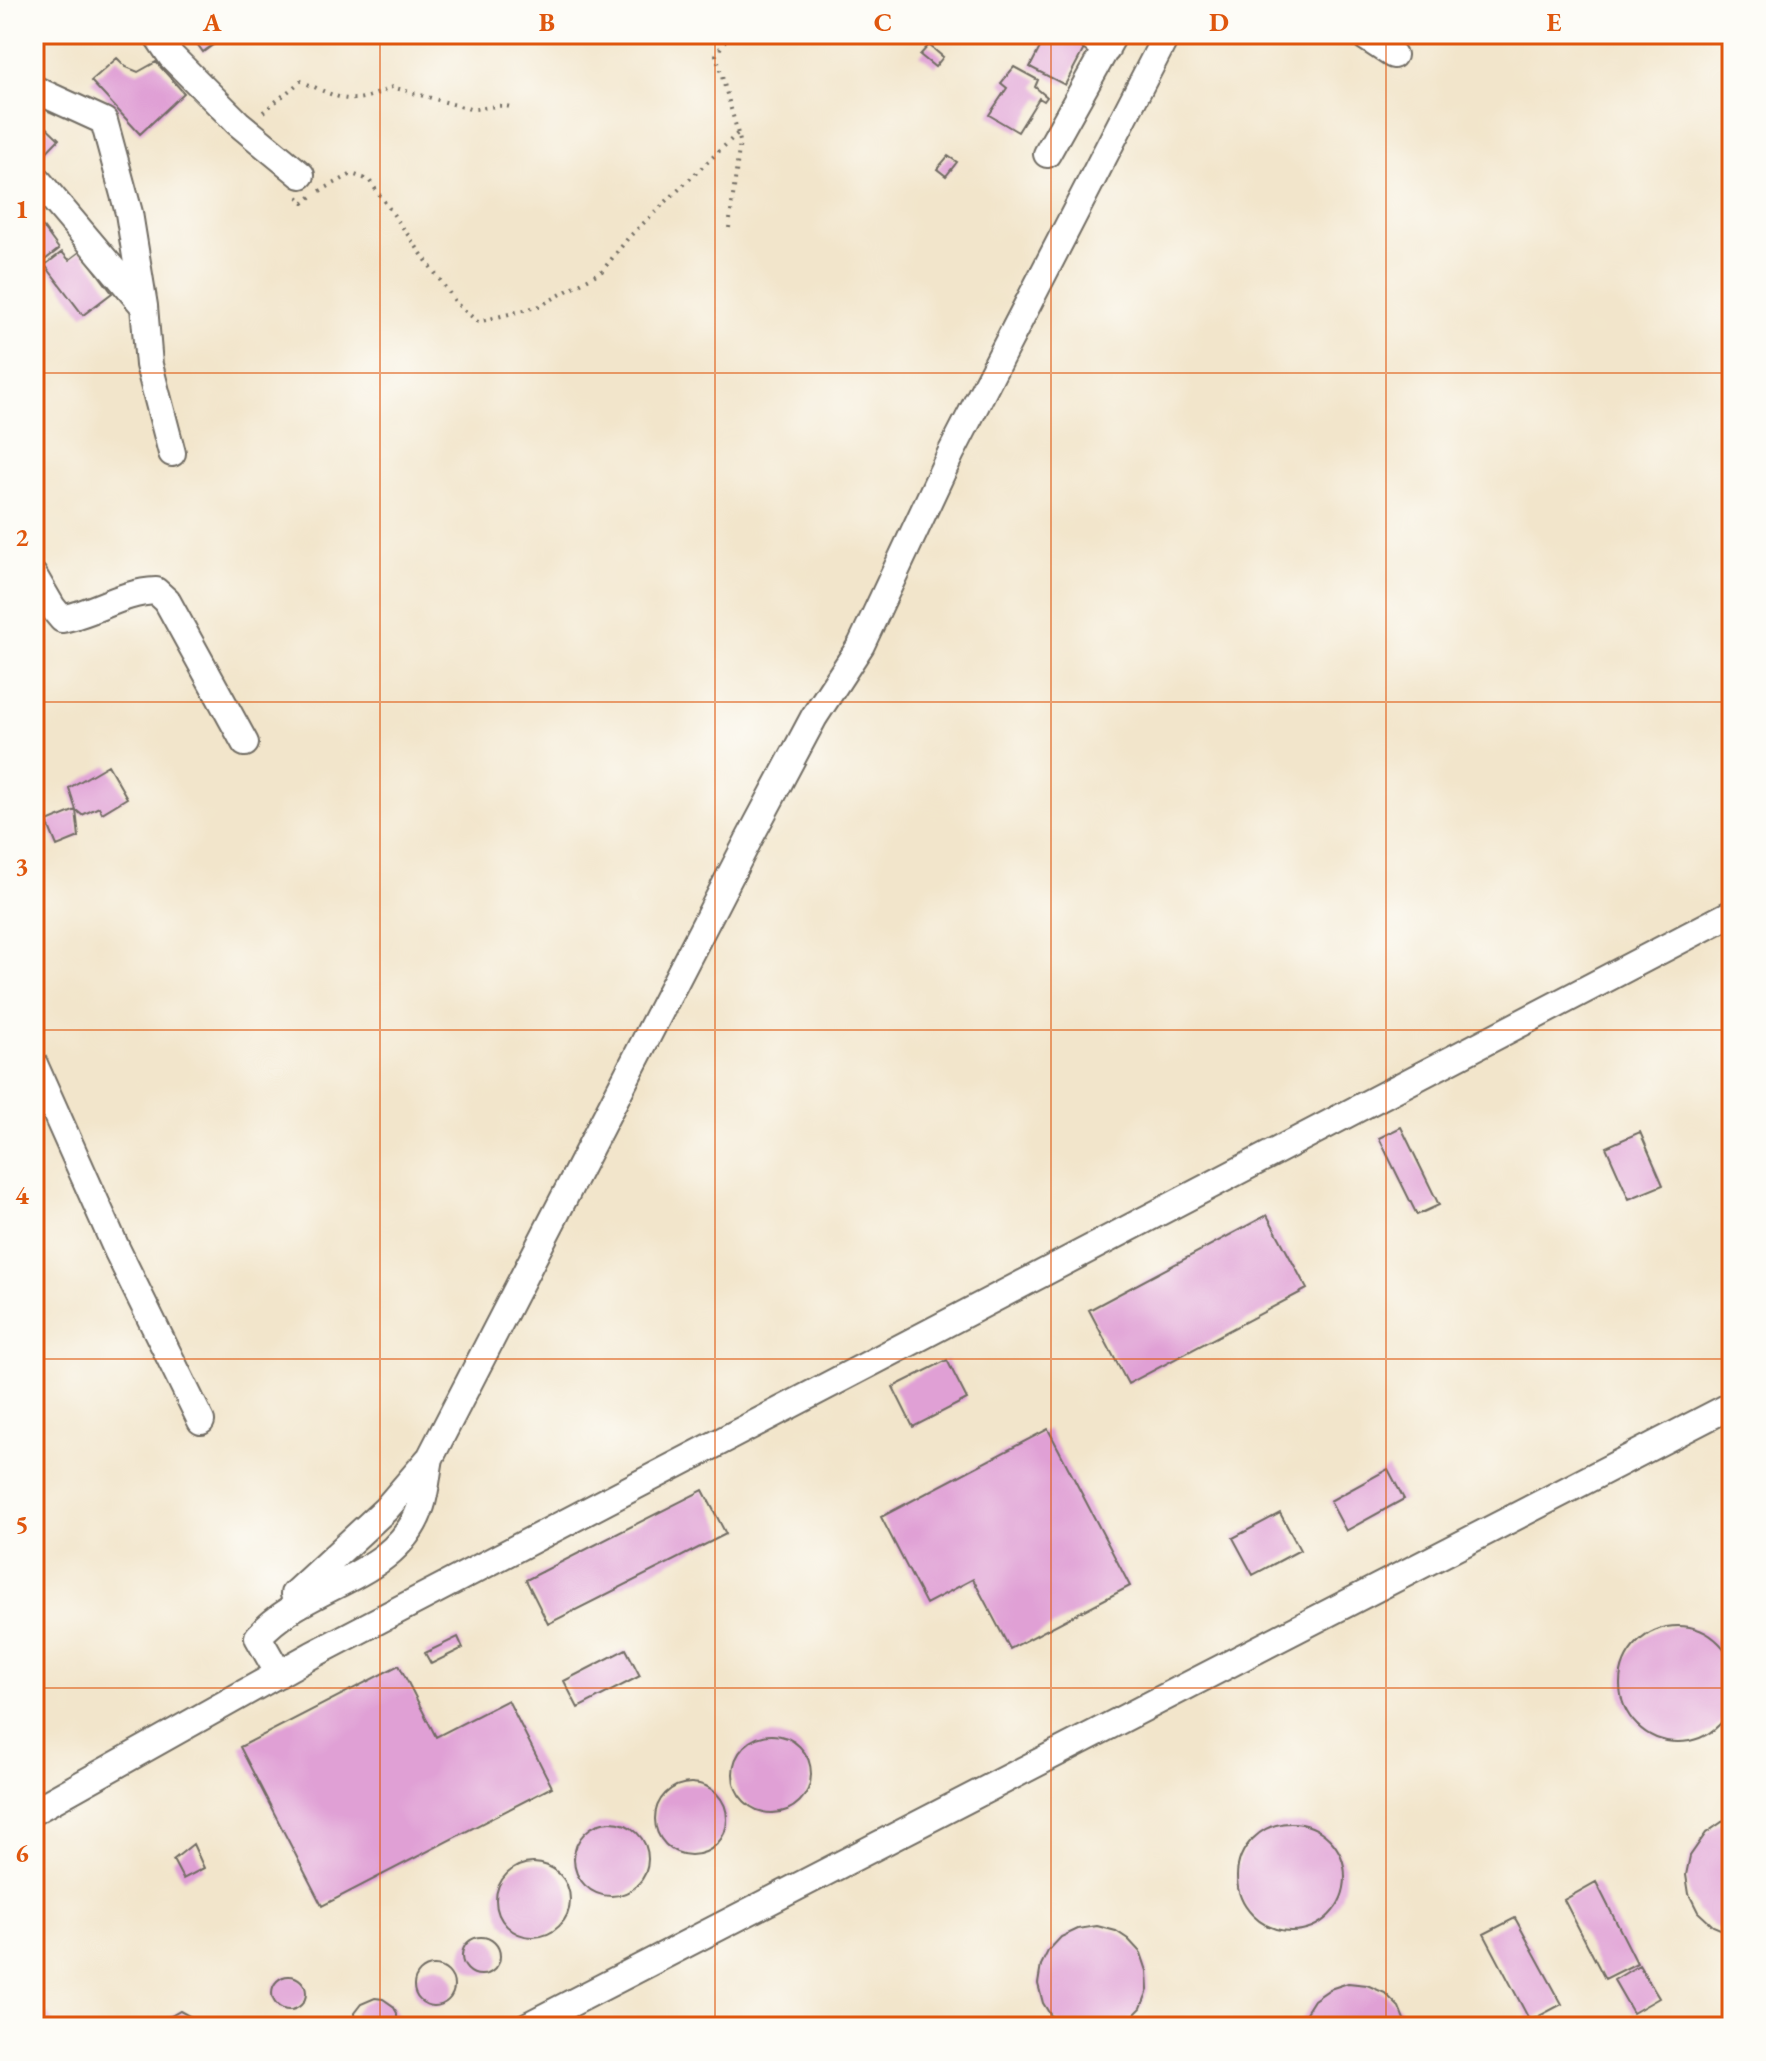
<svg xmlns="http://www.w3.org/2000/svg" width="1766" height="2061" viewBox="0 0 1766 2061" font-family="'EB Garamond',serif">
<style>
.building{fill:#e0a0d5}
.lines{fill:none;stroke-linecap:round;stroke-linejoin:round}
.minor-casing{stroke:#716c63;stroke-width:30}
.path{stroke:#716c63;stroke-width:4;stroke-dasharray:2 6;stroke-linecap:butt}
.minor{stroke:#fff;stroke-width:26}
.grid{fill:none;stroke:#df570e;stroke-width:2;stroke-opacity:0.55}
.neatline{fill:none;stroke:#df570e;stroke-width:3}
.grid-label{font-size:26px;text-anchor:middle;font-weight:bold;fill:#df570e}
</style>
<rect width="100%" height="100%" fill="#fdfcf7"/>
<filter id="ink" filterUnits="userSpaceOnUse"><feTurbulence type="fractalNoise" baseFrequency=".0125" numOctaves="2"/><feDisplacementMap in="SourceGraphic" scale="16" xChannelSelector="R" yChannelSelector="G"/><feConvolveMatrix kernelMatrix="1 2 1 2 8 2 1 2 1" color-interpolation-filters="sRGB"/></filter>
<filter id="wash" filterUnits="userSpaceOnUse"><feTurbulence type="fractalNoise" baseFrequency=".006" numOctaves="4" result="noise"/><feDisplacementMap in="SourceGraphic" scale="32" xChannelSelector="R" yChannelSelector="G"/><feGaussianBlur stdDeviation="1.8" result="paint"/><feColorMatrix in="noise" values="0 0 0 0 0 0 0 0 0 0 0 0 0 0 0 0 0 1.4 0 .05"/><feComposite in="paint" operator="in"/></filter>
<g filter="url(#wash)">
<rect width="100%" height="100%" fill="#f2e5cb"/>
<g id="blocks">
<!-- building -->
<path class="building" d="M190,34h38l-25,18z
M1047,34h17l22,11 -21,40 -35,-18z
M929,45l14,12 -8,10 -15,-12z
M117,58l9,9 12,5 18,-10 28,31 -44,41 -49,-53z
M1014,67l24,13 -3,7 12,10 -3,4 -5,-3 -21,34 -29,-17 18,-27 -6,-5z
M38,119l21,20 -25,26v-42z
M948,156l9,6 -11,14 -9,-7z
M34,215l25,34 -22,17 -3,-4z
M81,251l31,42 -29,22 -38,-50 17,-13 7,8z
M108,765l19,33 -25,15 -3,-6 -17,8 -6,-5 3,27 -22,9 -10,-24 29,-12 -7,-22z
M1401,1127l38,78 -22,10 -38,-77z
M1640,1132l23,53 -34,14 -23,-52z
M1267,1215l40,74 -179,95 -39,-74z
M947,1360l20,39 -54,28 -20,-40z
M1048,1429l82,157 -120,63 -37,-70 -47,25 -45,-87z
M1388,1469l16,30 -58,32 -16,-30z
M703,1490l23,44 -178,90 -22,-44z
M1280,1513l20,37 -47,25 -20,-37z
M1620 1684a58 58 0 1 1 116 0a58 58 0 1 1-116 0Z
M458,1637l5,11 -32,16 -6,-11z
M626,1649l14,27 -62,32 -14,-27z
M399,1665l37,72 72,-37 44,87 -230,119 -82,-159z
M733 1774a39 39 0 1 1 78 0a39 39 0 1 1-78 0Z
M655 1819a36 36 0 1 1 72 0a36 36 0 1 1-72 0Z
M1732,1820v114l-19,-8 -15,-14 -9,-18 -3,-19 4,-19 16,-23 16,-11z
M574 1859a37 37 0 1 1 74 0a37 37 0 1 1-74 0Z
M1237 1877a54 54 0 1 1 108 0a54 54 0 1 1-108 0Z
M193,1844l11,24 -21,11 -10,-19z
M496 1900a37 37 0 1 1 74 0a37 37 0 1 1-74 0Z
M1596,1882l41,81 -32,16 -41,-79z
M1515,1918l47,86 -32,17 -46,-87z
M1097,1926l19,5 12,8 13,14 6,18 1,19 -7,18 -19,19h-58l-11,-8 -10,-16 -5,-19 3,-19 7,-14 13,-14 17,-8z
M462 1956a19 19 0 1 1 38 0a19 19 0 1 1-38 0Z
M1639,1965l20,33 -26,15 -19,-33z
M414 1986a20 20 0 1 1 40 0a20 20 0 1 1-40 0Z
M272 1993a17 17 0 1 1 34 0a17 17 0 1 1-34 0Z
M1348,1983l19,2 18,8 14,14 8,20h-107l2,-8 12,-19 16,-11z
M375,1998l8,1 10,7 4,7v14h-42l-1,-14 7,-9z
M180,2011l11,6 2,10h-27l2,-9z
M48,2014l7,13h-21v-5z"/>
</g>
</g>
<g filter="url(#ink)">
<use href="#blocks" fill-opacity="0" stroke="#716c63" stroke-width="2"/>
<g class="lines">
<defs>
<path id="minor" d="M156,34l15,22 67,67 63,52
M1087,34l19,16
M1361,34l32,21
M34,89l70,32 25,92 15,93 5,59 23,88
M1047,154l67,-120
M34,176l110,130
M34,576l18,31 10,12c32,-6 61,-27 94,-28l11,10 78,142
M34,1064l83,186 84,171
M294,1594l92,-85 42,-49
M279,1674l-21,-37c47,-54 139,-57 163,-131 5,-15 6,-33 9,-48l319,-619 65,-122 47,-72 90,-192 216,-419
M34,1811l278,-156 1420,-742
M525,2027l1207,-622"/>
</defs>
<!-- minor casing -->
<use href="#minor" class="minor-casing"/>
<!-- path -->
<path class="path" d="M263,112l38,-31c41,18 48,27 91,6l78,22c16,1 28,-7 43,-1
M320,191l32,-17 17,6 88,124 21,18 62,-16 62,-35 27,-34 109,-104
M298,197l6,6 8,-7
M729,228l11,-87 -24,-86 13,-21"/>
<!-- minor -->
<use href="#minor" class="minor"/>
</g>
</g>
<!-- grid -->
<path class="grid" d="M380,34v1993M715,34v1993M1051,34v1993M1386,34v1993M34,373h1698M34,702h1698M34,1030h1698M34,1359h1698M34,1688h1698"/>
<!-- margin -->
<rect width="1766" height="2061" fill="none" stroke="#fdfcf7" stroke-width="88"/>
<rect x="44" y="44" width="1678" height="1973" class="neatline"/>
<g class="grid-label">
<text x="212" y="31">A</text>
<text x="547" y="31">B</text>
<text x="883" y="31">C</text>
<text x="1219" y="31">D</text>
<text x="1554" y="31">E</text>
<text x="22" y="218">1</text>
<text x="22" y="546">2</text>
<text x="22" y="875">3</text>
<text x="22" y="1204">4</text>
<text x="22" y="1533">5</text>
<text x="22" y="1862">6</text>
</g>
</svg>
